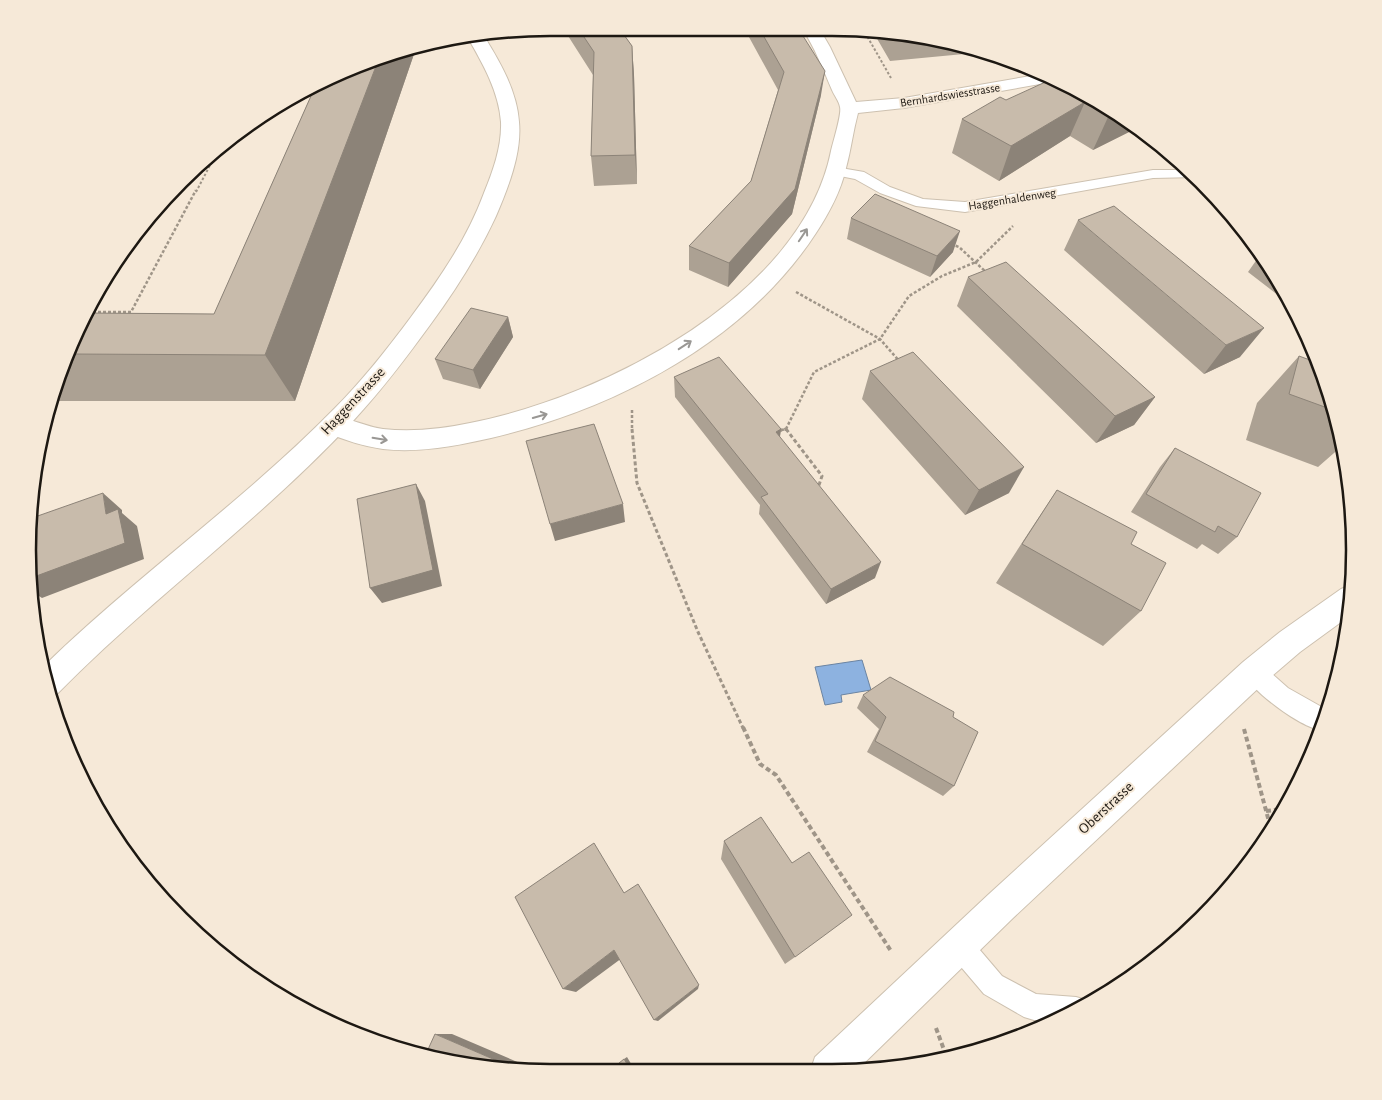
<svg xmlns="http://www.w3.org/2000/svg" width="1382" height="1100" viewBox="0 0 1382 1100" font-family="'Alegreya Sans',sans-serif">
<style>
.water{fill:#8db2e0;stroke:#6b84a2}
.lines{fill:none;stroke-linecap:round;stroke-linejoin:round}
.service-casing{stroke:#cdc1b0;stroke-width:2}
.minor-casing{stroke:#cdc1b0;stroke-width:2}
.tertiary-casing{stroke:#cdc1b0;stroke-width:2}
.path-far3{stroke:#9f9588;stroke-width:2;stroke-dasharray:2.5 2;stroke-linecap:butt}
.path-far2{stroke:#9f9588;stroke-width:2.5;stroke-dasharray:3 2;stroke-linecap:butt}
.path-far1{stroke:#9f9588;stroke-width:3;stroke-dasharray:4 2.5;stroke-linecap:butt}
.path{stroke:#9f9588;stroke-width:4;stroke-dasharray:5 3;stroke-linecap:butt}
.service{fill:#fff;fill-rule:evenodd}
.minor{fill:#fff;fill-rule:evenodd}
.tertiary{fill:#fff;fill-rule:evenodd}
.wall{fill:#aca193}
.shaded-wall{fill:#8c8378}
.building{fill:#c8bbab;stroke:#8c8378}
.oneway{stroke:#999794}
.labels{text-anchor:middle;dominant-baseline:central;stroke-width:4;stroke-linejoin:round;paint-order:stroke}
.far-street-label{font-size:12px;fill:#1d1812;stroke:#f6e9d8}
.street-label{font-size:15px;fill:#1d1812;stroke:#f6e9d8}
.rim{fill:none;stroke:#1d1812;stroke-width:2.5}
</style>
<rect width="100%" height="100%" fill="#f6e9d8"/>
<!-- water -->
<path class="water" d="M862,660l9,30 -30,5 1,7 -17,3 -10,-38z"/>
<g class="lines">
<defs>
<path id="service" d="M835,167l29,5 26,15 33,12 42,3 188,-32h36l8,7 -44,1 -188,34 -49,-6 -36,-13 -25,-14 -25,-5 -2,-3 2,-3z
M1254,662l8,3 26,23 39,22 -7,20c-21,-4 -69,-39 -77,-58l3,-7z
M959,932l9,4 34,40 34,18 40,3 10,3 1,5 -39,16 -14,-1 -10,-3 -40,-23 -34,-40 -4,-9 4,-9z"/>
<path id="minor" d="M802,28h17l11,19 26,55 48,-4 138,-24 15,7 -153,27 -46,5c-5,18 -7,37 -12,55 -5,23 -17,45 -30,65 -71,109 -201,176 -325,205 -35,8 -72,15 -108,11 -20,-3 -39,-9 -58,-17l-3,-7 3,-7c16,-5 40,9 58,11 29,3 59,0 87,-6 133,-26 332,-127 361,-272 2,-9 11,-37 9,-44 -1,-6 -6,-12 -8,-17 -9,-21 -17,-42 -30,-62z
M1351,585l2,1 -5,31 -48,35 -35,30 -252,236 -157,153 -46,1 5,-15 174,-163 254,-232 37,-30 61,-43z"/>
<path id="tertiary" d="M484,36c16,26 33,55 35,86 3,31 -11,66 -23,94 -18,39 -41,75 -66,109 -24,33 -49,66 -77,96 -92,99 -203,178 -297,274l-6,2 -5,-12 -2,-18c93,-91 201,-166 292,-259 28,-28 53,-60 76,-91 29,-39 56,-78 73,-124 9,-22 18,-47 17,-71 -2,-30 -18,-58 -33,-84z"/>
</defs>
<!-- service casing -->
<use href="#service" class="service-casing"/>
<!-- minor casing -->
<use href="#minor" class="minor-casing"/>
<!-- tertiary casing -->
<use href="#tertiary" class="tertiary-casing"/>
<!-- path-far3 -->
<path class="path-far3" d="M863,29l28,49
M196,192l21,-40"/>
<!-- path-far2 -->
<path class="path-far2" d="M951,244l8,3 28,26
M796,292l84,47 20,23
M88,312h43l65,-122
M632,410v20
M781,430l5,-1 28,-57 66,-33 29,-43 33,-20 34,-14 37,-36"/>
<!-- path-far1 -->
<path class="path-far1" d="M632,429l5,54 61,149 45,96
M786,429l36,47 -4,12
M778,431l8,-2"/>
<!-- path -->
<path class="path" d="M743,727l17,37 16,11 115,176
M1244,729l27,100
M1266,811l17,-2
M936,1028l11,30"/>
<!-- service -->
<use href="#service" class="service"/>
<!-- minor -->
<use href="#minor" class="minor"/>
<!-- tertiary -->
<use href="#tertiary" class="tertiary"/>
</g>
<!-- wall -->
<path class="wall" d="M563,28h56l13,18 2,29 3,109 -43,2 -3,-30 2,-81z
M744,28h54l23,67 -29,119 -64,73 -39,-17v-24l62,-65 27,-91z
M872,30l113,22 -95,9z
M412,47l2,7 -119,347h-244l37,-88 126,1 101,-227z
M1094,98l38,27 -3,7 -36,18 -23,-14 -71,45 -47,-28 10,-34 44,-19z
M851,218l102,34 -23,25 -83,-38z
M1078,220l162,137 -36,17 -140,-124z
M1260,255l25,34 7,17 -44,-34z
M968,277l187,120 -21,28 -38,18 -139,-137z
M508,317l5,20 -33,52 -37,-10 -8,-20z
M1299,356l28,26 15,64 -24,21 -72,-27 11,-37z
M870,371l139,122 -44,22 -103,-116z
M674,377l107,52 -1,8 95,141 -49,26 -67,-90 1,-9 -85,-108z
M1175,448l62,89 -19,17 -16,-10 -5,5 -66,-37 29,-45z
M1057,490l74,54 10,67 -38,35 -107,-63 33,-51z
M863,695l90,22 1,69 -11,10 -76,-44 12,-23 -22,-21z
M724,841l68,22 3,94 -10,7 -64,-105z"/>
<!-- shaded-wall -->
<path class="shaded-wall" d="M632,46l2,29 3,109 -2,-29z
M412,47l2,7 -119,347 -30,-46 113,-294z
M825,71l-4,24 -29,119 -64,73 1,-24z
M1085,102l-15,34 -71,45 12,-35z
M1114,113l18,12 -3,7 -36,18 16,-35z
M960,231l-7,21 -23,25 7,-21z
M508,317l5,20 -33,52 -7,-19z
M1264,328l-24,29 -36,17 22,-29z
M1155,397l-21,28 -38,18 19,-27z
M781,429l-3,19 -2,-16z
M1024,467l-15,26 -44,22 14,-25z
M416,484l9,17 17,85 -60,17 -12,-15z
M103,493l19,17v3l15,13 7,33 -102,39 -9,-6 -2,-14 75,-64z
M623,504l2,18 -70,19 -5,-17z
M881,562l-6,16 -49,26 5,-15z
M614,950l8,8 -46,34 -13,-3z
M699,985l-1,4 -40,32 -4,-1z
M435,1034h17l84,36 -1,1 -19,-2z
M627,1057l9,15h-4l-8,-13z"/>
<!-- building -->
<path class="building" d="M578,28h41l13,18 3,109 -44,1 3,-104z
M759,28h39l27,43 -30,118 -66,74 -40,-17 62,-65 33,-109z
M378,61l-113,294 -195,-1 18,-41 126,1 101,-227z
M1052,79l42,19 20,15 -5,2 -24,-13 -74,44 -49,-27 38,-22 6,3z
M875,194l85,37 -23,25 -86,-38z
M1114,206l150,122 -38,17 -148,-125z
M1006,262l149,135 -40,19 -147,-139z
M471,308l37,9 -35,53 -38,-11z
M913,352l111,115 -45,23 -109,-119z
M1299,356l19,7 9,19 6,28 -44,-16z
M719,357l62,72 -5,3 105,130 -50,27 -70,-92 7,-3 -94,-117z
M594,424l29,80 -73,20 -24,-83z
M1175,448l86,45 -24,44 -19,-11 -3,6 -69,-38z
M416,484l17,86 -63,18 -13,-89z
M1057,490l80,42 -6,12 35,19 -25,48 -119,-67z
M103,493l3,21 12,-5 7,34 -94,35 -3,-28 2,-15 4,-2 -2,-15z
M890,677l64,35 -1,5 25,15 -24,54 -79,-45 11,-24 -23,-22z
M761,817l31,46 17,-11 43,63 -57,42 -71,-116z
M594,843l30,50 14,-9 61,101 -45,35 -40,-70 -51,39 -48,-92z
M435,1034l81,35 -68,-6 -23,-7z
M624,1059l8,13h-24z"/>
<!-- one-way arrows -->
<defs><path id="oneway-shaft" d="M-6 0H5M1.5-3L5.5 0L1.5 3" fill="none" stroke-width="1.6" stroke-linecap="round" stroke-linejoin="round" transform="scale(1.25)"/></defs>
<g class="oneway">
<use href="#oneway-shaft" transform="translate(803 235) rotate(-56)"/>
<use href="#oneway-shaft" transform="translate(685 345) rotate(-33)"/>
<use href="#oneway-shaft" transform="translate(540 416) rotate(-16)"/>
<use href="#oneway-shaft" transform="translate(380 439) rotate(9)"/>
</g>
<g class="labels">
<!-- far-street labels -->
<g class="far-street-label">
<text transform="translate(950 95) rotate(-9)">Bernhardswiesstrasse</text>
<text transform="translate(1012 199) rotate(-9)">Haggenhaldenweg</text>
</g>
<!-- street labels -->
<g class="street-label">
<text transform="translate(353 401) rotate(-47)">Haggenstrasse</text>
<text transform="translate(1106 808) rotate(-43)">Oberstrasse</text>
</g>
</g>
<!-- crop -->
<path d="M0 0H1382V1100H0ZM550 36H832A514 514 0 0 1 1346 550V550A514 514 0 0 1 832 1064H550A514 514 0 0 1 36 550V550A514 514 0 0 1 550 36Z" fill="#f6e9d8" fill-rule="evenodd"/>
<path class="rim" d="M550 36H832A514 514 0 0 1 1346 550V550A514 514 0 0 1 832 1064H550A514 514 0 0 1 36 550V550A514 514 0 0 1 550 36Z"/>
</svg>
